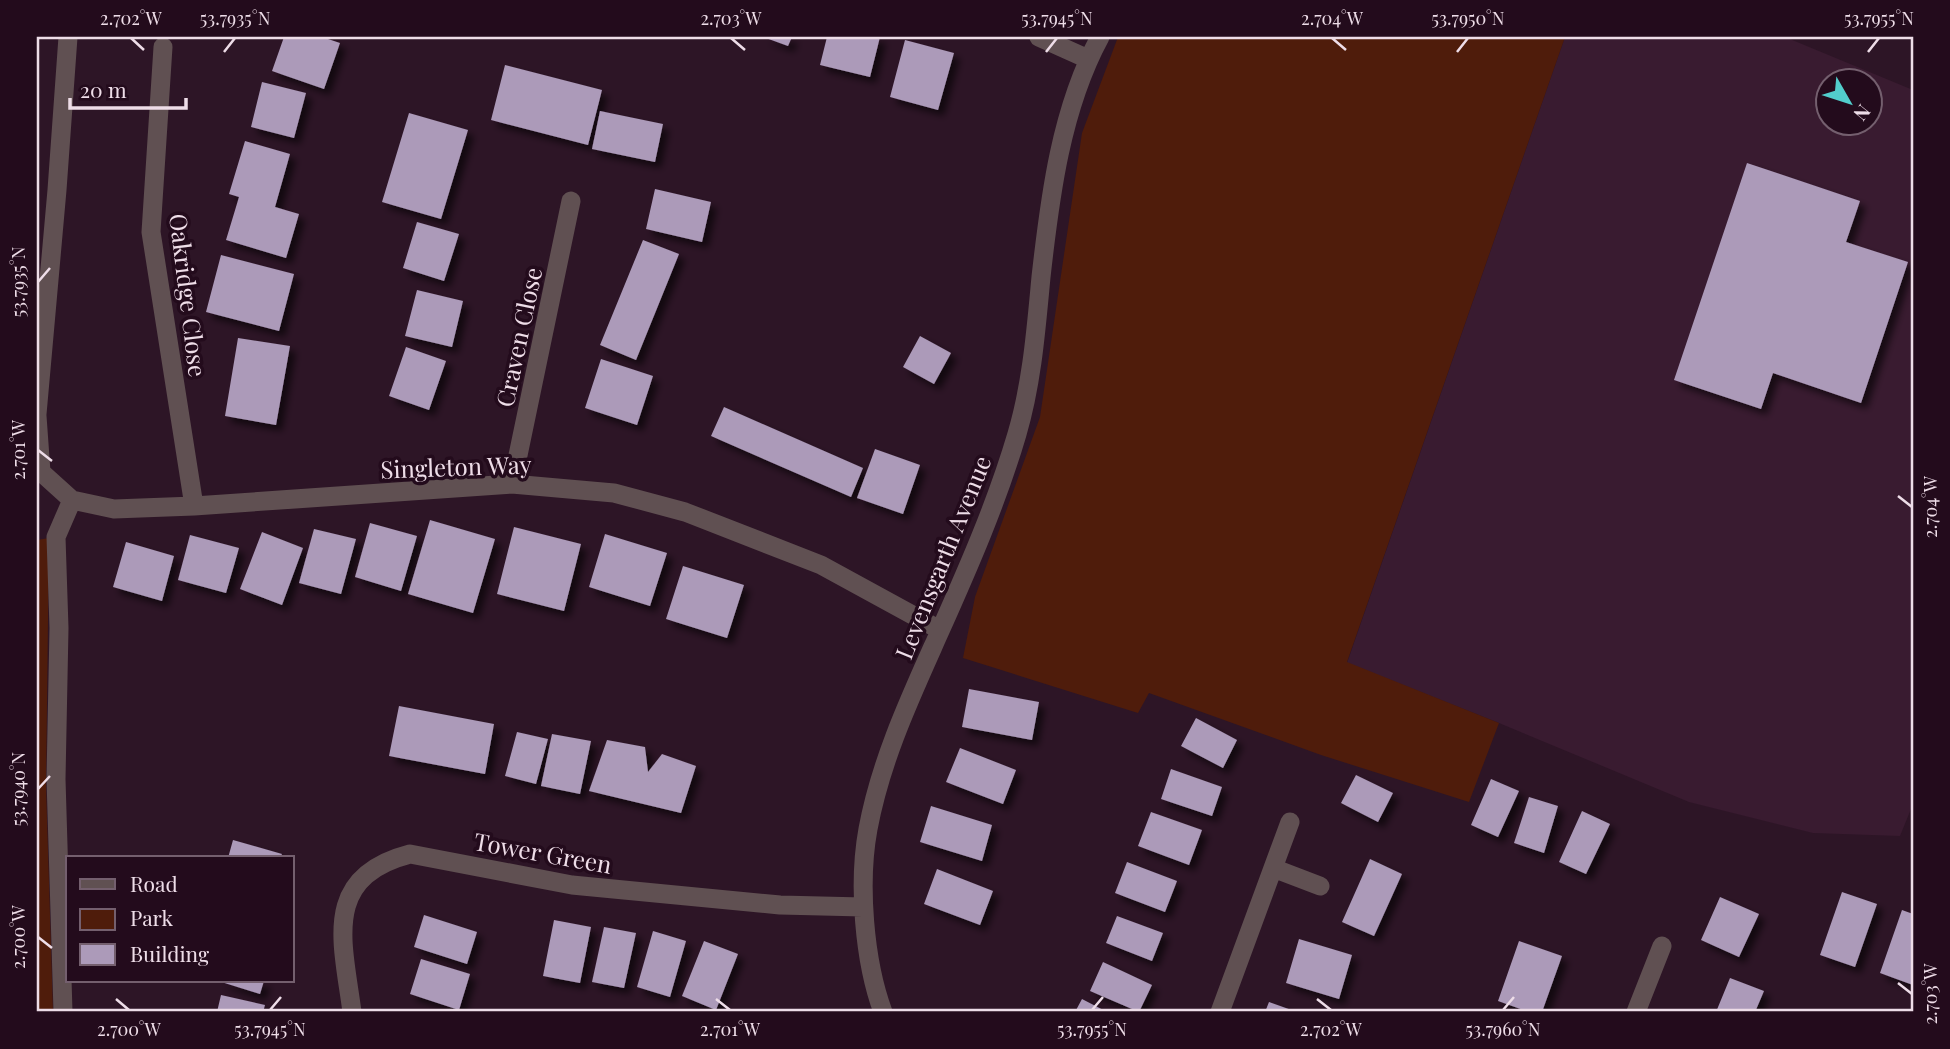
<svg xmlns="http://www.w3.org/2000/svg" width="1950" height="1049" viewBox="0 0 1950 1049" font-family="'Playfair Display',serif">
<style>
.built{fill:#391b30;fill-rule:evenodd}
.green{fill:#4f1c0b}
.building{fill:#ac9ab9;filter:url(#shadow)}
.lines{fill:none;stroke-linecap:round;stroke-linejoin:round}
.minor{stroke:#605052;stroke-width:19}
.ticks{fill:none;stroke:#eedde8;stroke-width:2.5}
.labels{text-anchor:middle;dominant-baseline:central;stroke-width:7;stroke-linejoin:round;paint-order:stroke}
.street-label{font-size:24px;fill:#eedde8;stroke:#230b1c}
.neatline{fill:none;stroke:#eedde8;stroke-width:2.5}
.ticks-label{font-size:18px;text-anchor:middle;fill:#eedde8}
</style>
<defs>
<filter id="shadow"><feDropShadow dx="6" dy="6" stdDeviation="3.5" flood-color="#0009"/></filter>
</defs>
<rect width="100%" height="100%" fill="#2d1526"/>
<!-- built -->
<path class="built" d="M1565,37h220l128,53v714l-13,32 -87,-3 -124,-31 -190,-79 -152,-60zM1828,80h42v42h-42z"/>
<!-- green -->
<path class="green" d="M1118,37h447l-218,625 152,61 -30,79 -148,-47 -172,-62 -11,20 -175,-55 12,-61 65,-180 42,-284z
M49,538l-3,249 7,225h-16v-472z"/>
<!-- building -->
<path class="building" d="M284,37h38l18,6 -16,46 -52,-18z
M763,37h29l-4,9z
M827,37h53l-10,40 -50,-12z
M905,40l49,13 -16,57 -48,-13z
M505,65l97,25 -14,55 -97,-25z
M262,82l44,11 -12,45 -43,-11z
M600,111l63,13 -8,38 -63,-13z
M409,113l59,17 -27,89 -59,-17z
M245,141l45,13 -15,53 24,7 -13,44 -60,-18 13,-43 -10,-3z
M1747,163l113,38 -14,41 62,20 -47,141 -88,-30 -12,36 -87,-29z
M655,189l56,13 -9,40 -56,-13z
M417,222l42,12 -15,47 -41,-13z
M643,240l36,14 -43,106 -36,-15z
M221,255l73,19 -15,57 -73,-19z
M417,290l46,11 -11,46 -47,-11z
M920,336l31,17 -17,31 -31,-17z
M238,338l52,8 -14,79 -51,-9z
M406,347l40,14 -17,49 -40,-14z
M601,359l52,17 -16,49 -52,-17z
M724,407l139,61 -12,29 -140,-61z
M875,449l45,16 -17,49 -46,-16z
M430,520l65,19 -22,74 -65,-19z
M370,523l47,13 -16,55 -46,-14z
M514,527l67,17 -17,67 -67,-17z
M314,529l42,10 -15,55 -42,-11z
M262,532l41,16 -21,57 -42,-16z
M605,534l62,19 -17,53 -61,-19z
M190,535l49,13 -13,45 -48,-13z
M126,542l48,14 -12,45 -49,-14z
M683,566l61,19 -17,53 -61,-19z
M969,689l70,13 -7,38 -70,-13z
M399,706l95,18 -9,50 -96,-18z
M1196,718l41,22 -14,28 -42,-22z
M517,732l31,7 -12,45 -31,-8z
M552,734l39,7 -11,53 -39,-8z
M607,740l38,7 3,25 14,-18 34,12 -15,47 -92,-22z
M960,748l56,22 -13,34 -57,-22z
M1171,769l51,18 -10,29 -51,-17z
M1356,775l37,18 -15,29 -37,-19z
M1491,779l28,12 -21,46 -27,-12z
M1529,797l29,9 -14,47 -30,-10z
M931,806l61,19 -10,36 -62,-19z
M1582,811l28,13 -24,50 -27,-12z
M1151,812l51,18 -13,35 -51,-19z
M233,840l49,14 -2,4h-52z
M1370,859l32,15 -28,62 -32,-14z
M1127,862l50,19 -12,31 -50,-19z
M937,869l56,22 -13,34 -56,-21z
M1842,892l35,12 -22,63 -35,-12z
M1720,897l39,17 -20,43 -38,-17z
M1902,910l11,4v71l-33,-12z
M424,915l53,17 -10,32 -53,-17z
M1117,916l46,17 -11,28 -46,-18z
M554,920l37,7 -11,56 -37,-7z
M604,927l32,6 -12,55 -32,-6z
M653,931l33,10 -16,56 -33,-10z
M1299,939l53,16 -13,44 -53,-16z
M704,941l34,13 -22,56 -34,-14z
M1519,941l43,15 -20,56h-13l-31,-11z
M421,959l49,15 -11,36 -49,-16z
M1103,962l49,23 -13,27 -49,-21z
M1730,978l34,13 -9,21h-39z
M218,981h46l-4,13z
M221,995l44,10 -2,7h-46z
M1082,999l25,13h-32z
M1269,1002l28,10h-32z"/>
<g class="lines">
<!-- minor -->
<path class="minor" d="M1039,37l49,22
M163,47l-12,185 43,274
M37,414l20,-224 11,-153
M37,416l4,56 31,28
M512,484l59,-283
M72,500l42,9 80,-3 318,-22 102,9 71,19 136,53 119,65
M1290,822l-17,46 47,18
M63,1012l-7,-233 3,-151 -3,-91 16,-37
M352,1012c-9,-70 -31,-135 58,-158l162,31 208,20 83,2
M883,1012c-19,-51 -25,-129 -15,-183 13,-70 43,-133 72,-198 29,-65 57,-129 77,-197 15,-51 19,-104 24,-157 9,-81 20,-168 59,-240
M1220,1012l53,-144
M1636,1012l26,-66"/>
</g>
<!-- ticks -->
<path class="ticks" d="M131,38l13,12M731,38l14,12M1332,38l14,12M224,52l11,-14M1046,52l11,-14M1457,52l11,-14M1868,52l11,-14M38,282l12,-14M38,450l14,11M1898,496l14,11M38,789l12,-13M38,937l14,11M1898,983l14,11M116,999l13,11M716,999l14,11M1317,999l14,11M270,1010l11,-13M1092,1010l11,-13M1503,1010l11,-13"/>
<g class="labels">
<!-- street labels -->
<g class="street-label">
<text transform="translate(189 295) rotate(83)">Oakridge Close</text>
<text transform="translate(518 337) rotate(-78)">Craven Close</text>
<text transform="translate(456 466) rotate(-2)">Singleton Way</text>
<text transform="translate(942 557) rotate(-68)">Levensgarth Avenue</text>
<text transform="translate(543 852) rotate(10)">Tower Green</text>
</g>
</g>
<!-- border -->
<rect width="1950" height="1049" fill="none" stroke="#230b1c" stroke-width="77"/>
<!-- legend -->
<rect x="66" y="856" width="228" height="126" fill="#230b1c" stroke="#745f6e" stroke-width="2"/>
<rect x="80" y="879" width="35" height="10" fill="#605052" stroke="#745f6e" stroke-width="2"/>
<text x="130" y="892" font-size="21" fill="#eedde8">Road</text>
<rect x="80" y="909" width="35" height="21" fill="#4f1c0b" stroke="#745f6e" stroke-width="2"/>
<text x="130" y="926" font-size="21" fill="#eedde8">Park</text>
<rect x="80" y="944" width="35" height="21" fill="#ac9ab9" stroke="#745f6e" stroke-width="2"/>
<text x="130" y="962" font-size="21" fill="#eedde8">Building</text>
<!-- north arrow -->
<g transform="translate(1849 102) rotate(129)"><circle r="33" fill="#230b1c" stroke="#745f6e" stroke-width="2"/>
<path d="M0-5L12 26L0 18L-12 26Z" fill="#52cdcc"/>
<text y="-10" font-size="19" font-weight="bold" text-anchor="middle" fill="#eedde8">N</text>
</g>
<!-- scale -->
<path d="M70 98v10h116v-10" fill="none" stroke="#eedde8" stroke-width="3.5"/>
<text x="80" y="98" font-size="21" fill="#eedde8" stroke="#230b1c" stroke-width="5" paint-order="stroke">20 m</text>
<rect x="38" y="38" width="1874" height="972" class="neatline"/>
<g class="ticks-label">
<text x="131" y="25">2.702°W</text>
<text x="235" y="25">53.7935°N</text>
<text x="731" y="25">2.703°W</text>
<text x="1057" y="25">53.7945°N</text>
<text x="1332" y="25">2.704°W</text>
<text x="1468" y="25">53.7950°N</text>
<text x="1879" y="25">53.7955°N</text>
<text transform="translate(19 282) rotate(-90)" y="6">53.7935°N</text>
<text transform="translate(19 450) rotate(-90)" y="6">2.701°W</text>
<text transform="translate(1931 507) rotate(-90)" y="6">2.704°W</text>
<text transform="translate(19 789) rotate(-90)" y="6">53.7940°N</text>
<text transform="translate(19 937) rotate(-90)" y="6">2.700°W</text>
<text transform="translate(1931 994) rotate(-90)" y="6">2.703°W</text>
<text x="129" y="1036">2.700°W</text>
<text x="270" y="1036">53.7945°N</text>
<text x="730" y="1036">2.701°W</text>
<text x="1092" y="1036">53.7955°N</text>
<text x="1331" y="1036">2.702°W</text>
<text x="1503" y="1036">53.7960°N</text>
</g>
</svg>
